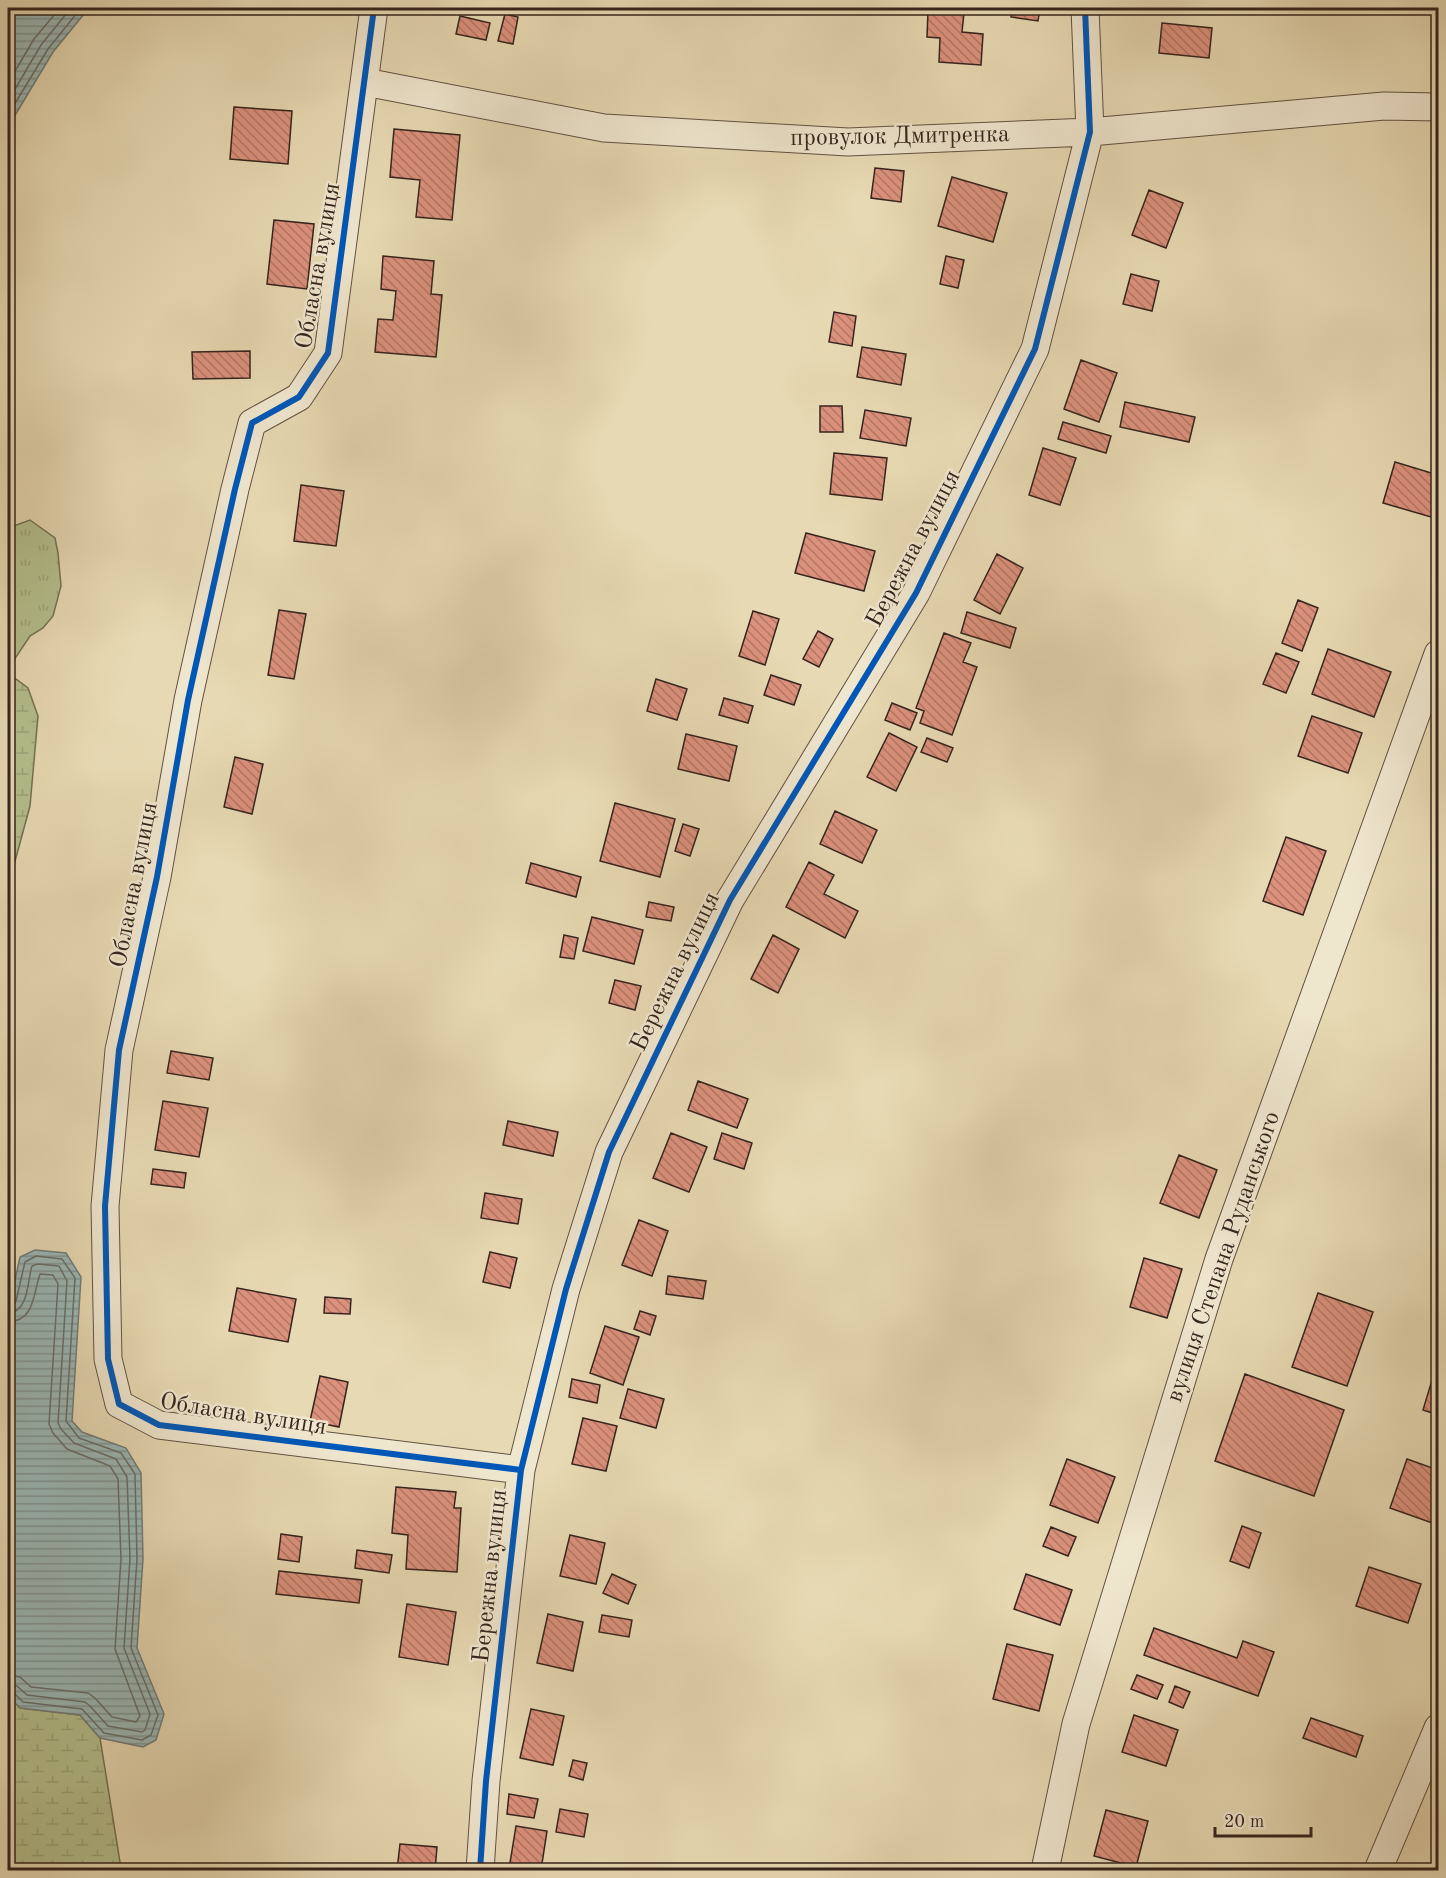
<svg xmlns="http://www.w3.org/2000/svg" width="1446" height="1878" viewBox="0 0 1446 1878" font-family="'Old Standard TT',serif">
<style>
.grass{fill:url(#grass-tufts);stroke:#747255;stroke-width:1.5}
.wetland{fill:url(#wetland-marsh);stroke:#747255;stroke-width:1.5}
.water{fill:url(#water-rules);stroke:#727d79;stroke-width:1.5}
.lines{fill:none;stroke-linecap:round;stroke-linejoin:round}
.shore{stroke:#686e6a;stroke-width:1.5}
.building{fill:url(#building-back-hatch);stroke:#35241d;stroke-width:1.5}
.minor-casing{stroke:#625142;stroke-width:29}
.minor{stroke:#efe6ce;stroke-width:27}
.cycleway-casing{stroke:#efe6ce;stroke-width:10}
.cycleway{stroke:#0057b8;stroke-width:6}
.labels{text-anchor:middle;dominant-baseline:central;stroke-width:5;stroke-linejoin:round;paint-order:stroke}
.street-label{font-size:24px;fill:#35241d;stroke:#efe6ce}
</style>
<defs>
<pattern id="grass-tufts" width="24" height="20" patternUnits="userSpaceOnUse" patternTransform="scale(1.5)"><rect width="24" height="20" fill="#b4bf8d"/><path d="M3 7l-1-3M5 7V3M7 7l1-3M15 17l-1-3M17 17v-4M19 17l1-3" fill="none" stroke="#9ba479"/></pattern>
<pattern id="wetland-marsh" width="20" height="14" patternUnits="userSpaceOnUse" patternTransform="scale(1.5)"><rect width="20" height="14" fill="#b4bf8d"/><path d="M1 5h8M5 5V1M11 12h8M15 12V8" fill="none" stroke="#9ba479"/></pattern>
<pattern id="water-rules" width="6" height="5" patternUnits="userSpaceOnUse" patternTransform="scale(1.5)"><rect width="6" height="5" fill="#9ab8b7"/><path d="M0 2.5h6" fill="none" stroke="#7e9594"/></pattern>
<pattern id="building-back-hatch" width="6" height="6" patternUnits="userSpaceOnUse" patternTransform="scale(1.5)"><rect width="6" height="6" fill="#dc917d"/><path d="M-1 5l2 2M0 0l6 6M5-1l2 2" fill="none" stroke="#b37666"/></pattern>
</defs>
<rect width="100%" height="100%" fill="#e7d9b3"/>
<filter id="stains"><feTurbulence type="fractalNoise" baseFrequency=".00333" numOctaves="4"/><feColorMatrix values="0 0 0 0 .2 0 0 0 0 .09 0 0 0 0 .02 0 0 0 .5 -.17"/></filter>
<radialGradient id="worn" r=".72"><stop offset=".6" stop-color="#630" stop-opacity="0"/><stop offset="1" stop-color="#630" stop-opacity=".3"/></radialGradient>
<!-- grass -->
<path class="grass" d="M30,520l25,18 3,15 3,33 -8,30 -10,12 -13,8 -16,24h-6v-132z"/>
<!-- wetland -->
<path class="wetland" d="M8,679h8l12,9 10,28 -8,90 -22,81z
M8,1695l12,13 60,7 20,23 20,124 6,8h-118z"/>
<!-- water -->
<path class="water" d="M8,8h81l-36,44 -45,75z
M35,1250l31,3 15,24 -9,144 10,11 44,16 15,25 2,86 -6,89 27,66 -8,26 -13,7 -43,-9 -20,-23 -60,-7 -12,-13v-383l12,-55z"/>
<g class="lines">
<!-- shore -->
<path class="shore" d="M8,83l26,-44 26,-31
M8,101l33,-56 30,-37
M8,115l40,-66 33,-41
M8,1306l5,-1 3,-4 9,-39 11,-6 26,3 13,19 -9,143 13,17 42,15 14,21 2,85 -6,89 27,67 -7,20 -9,5 -38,-7 -22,-24 -59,-7 -10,-10 -5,-1
M8,1313c21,-1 19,-31 24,-47l6,-2 21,2 8,15 -9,142 3,6 13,14 42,16 11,18 3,82 -6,89 26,66 -5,16 -3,2 -34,-6 -18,-20 -5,-4 -58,-7 -10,-9 -9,-2
M8,1322c27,-1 25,-28 32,-48l13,1 5,9 -9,140 4,9 14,16 43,17 8,13 3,80 -6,90 25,67 -4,6 -24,-5 -17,-19 -7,-5 -57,-6 -11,-10 -12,-2"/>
</g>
<!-- building -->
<path class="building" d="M1013,8h27l-2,13 -27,-4z
M928,11l36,2 -2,19 21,2 -2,31 -42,-3 1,-24 -13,-1z
M505,14l13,3 -5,27 -15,-3z
M460,16l30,7 -4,17 -30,-6z
M1162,23l50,5 -3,30 -50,-5z
M234,107l58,4 -4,53 -58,-5z
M394,129l66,6 -8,85 -36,-3 4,-37 -30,-3z
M875,168l29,3 -3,31 -30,-4z
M952,177l55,16 -14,49 -55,-16z
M1149,190l34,13 -17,45 -34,-13z
M274,220l40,4 -7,65 -40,-5z
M383,256l51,5 -3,33 11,1 -6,62 -61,-5 3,-33 15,1 3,-29 -15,-2z
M946,256l18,4 -6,28 -18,-4z
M1131,274l28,7 -7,30 -29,-7z
M834,312l22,4 -4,30 -23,-4z
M862,347l44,7 -5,31 -44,-8z
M250,351v27l-57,1 -1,-27z
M1081,360l36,13 -18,49 -35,-13z
M1125,402l70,15 -6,25 -69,-15z
M820,406h22l1,26h-23z
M865,410l46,8 -5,28 -46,-8z
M1063,422l48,14 -5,17 -48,-14z
M1043,448l33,10 -16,47 -31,-10z
M834,453l53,5 -5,42 -52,-6z
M1395,462l43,13v44l-55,-16z
M301,485l43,6 -8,55 -42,-5z
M806,533l69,18 -11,40 -69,-18z
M997,554l26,14 -23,46 -26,-14z
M1298,600l20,8 -16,43 -20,-8z
M279,610l27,4 -12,65 -26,-4z
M753,611l26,8 -14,46 -26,-9z
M967,612l49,16 -6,20 -49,-15z
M818,631l15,8 -14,28 -16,-8z
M944,633l27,10 -8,19 14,5 -25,68 -32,-12 4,-12 -8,-3z
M1328,649l63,23 -17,45 -62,-23z
M1276,653l23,9 -13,31 -23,-9z
M771,675l30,10 -7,20 -30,-10z
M656,679l31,10 -10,31 -30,-9z
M724,698l29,8 -5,17 -29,-8z
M892,703l25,10 -7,17 -25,-10z
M1312,716l50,17 -14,40 -50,-17z
M889,733l28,14 -21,44 -29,-14z
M686,734l51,12 -8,35 -51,-12z
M927,738l26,10 -6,14 -26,-10z
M235,757l28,7 -11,50 -28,-7z
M615,803l60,16 -15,58 -60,-16z
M835,811l42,19 -15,33 -42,-19z
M683,824l16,5 -9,27 -15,-5z
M1286,837l40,14 -23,64 -40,-14z
M809,862l25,13 -10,19 34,17 -13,27 -59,-31z
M531,863l50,14 -5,20 -50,-14z
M649,902l25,5 -3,14 -25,-4z
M592,917l51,13 -9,34 -51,-13z
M564,935l14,3 -4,21 -14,-2z
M773,935l26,14 -21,44 -27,-14z
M615,980l26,6 -6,24 -26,-7z
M171,1051l42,7 -4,22 -42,-7z
M698,1081l50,18 -11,29 -49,-18z
M163,1101l45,7 -9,49 -44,-7z
M508,1121l50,11 -5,24 -50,-11z
M671,1133l36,14 -18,45 -36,-14z
M722,1133l30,10 -8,26 -30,-10z
M1179,1155l38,15 -18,48 -39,-15z
M153,1169l33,4 -2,15 -33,-4z
M485,1193l37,6 -4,25 -37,-6z
M639,1220l29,11 -16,45 -30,-11z
M490,1252l27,6 -7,30 -27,-6z
M1144,1258l38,11 -15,49 -37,-11z
M668,1276l38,5 -3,18 -37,-5z
M237,1288l59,11 -8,43 -59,-11z
M1318,1293l55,19 -26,74 -55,-19z
M325,1297l26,2 -1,15 -26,-1z
M640,1311l16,5 -6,19 -16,-6z
M605,1326l34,11 -16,48 -33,-12z
M1438,1360v55l-15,-5z
M1245,1374l99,36 -30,86 -99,-35z
M320,1376l28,6 -9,45 -29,-6z
M572,1379l28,6 -3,18 -28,-6z
M628,1389l36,10 -8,29 -36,-10z
M583,1418l34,8 -11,45 -34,-7z
M1067,1459l48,18 -17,46 -48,-18z
M1407,1459l31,11v55l-48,-17z
M396,1487l60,5 -2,16h7l-4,64 -51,-3 2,-34 -16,-2z
M1242,1526l19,7 -12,35 -19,-7z
M1051,1527l25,10 -8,19 -25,-10z
M281,1534l21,3 -3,25 -21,-3z
M570,1535l35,8 -9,41 -36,-8z
M357,1550l35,5 -3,18 -34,-5z
M1369,1567l52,17 -13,39 -52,-17z
M279,1571l83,9 -3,23 -83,-9z
M612,1574l24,11 -8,19 -25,-11z
M1026,1574l46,16 -12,35 -46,-16z
M407,1604l49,8 -8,53 -49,-8z
M548,1614l35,8 -10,49 -36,-8z
M602,1615l30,5 -3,17 -30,-5z
M1154,1628l83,30 6,-17 31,11 -16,44 -114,-41z
M1007,1644l46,11 -14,56 -46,-12z
M1137,1675l26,10 -6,14 -26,-10z
M1175,1686l15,6 -7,16 -14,-6z
M531,1709l33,7 -11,49 -33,-7z
M1134,1715l44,15 -12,36 -44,-14z
M1311,1718l52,18 -7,21 -53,-19z
M573,1760l14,3 -4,17 -14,-4z
M509,1794l29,5 -4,19 -27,-4z
M560,1809l28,5 -4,23 -28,-5z
M1106,1810l42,11 -12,46 -42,-11z
M516,1826l31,5 -6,39 -32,-1z
M400,1844l37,3 -2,23h-38z"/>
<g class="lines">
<defs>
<path id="minor" d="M374,8l-46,345 -29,44 -47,26 -17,66 -47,211 -31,177 -38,173 -14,156 3,153 11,45 40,21 362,45
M365,82l239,46 244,14 242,-10 294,-26 54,1
M480,1870l6,-89 35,-311 45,-181 43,-137 121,-252 186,-307 119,-244 55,-217 -5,-124
M1045,1870l31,-146 143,-465 219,-605
M1378,1870l60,-142"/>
</defs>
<!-- minor casing -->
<use href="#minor" class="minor-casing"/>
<!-- minor -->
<use href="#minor" class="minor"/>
<defs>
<path id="cycleway" d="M374,8l-46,345 -29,44 -47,26 -17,66 -47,211 -31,177 -38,173 -14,156 3,153 11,45 40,21 362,45
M480,1870l6,-89 35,-311 45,-181 43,-137 121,-252 186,-307 119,-244 55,-217 -5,-124"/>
</defs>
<!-- cycleway casing -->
<use href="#cycleway" class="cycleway-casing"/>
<!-- cycleway -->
<use href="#cycleway" class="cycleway"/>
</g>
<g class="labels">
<!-- street labels -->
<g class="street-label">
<text transform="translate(900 137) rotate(-1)">провулок Дмитренка</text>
<text transform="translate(319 266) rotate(-80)">Обласна вулиця</text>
<text transform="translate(914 549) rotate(-62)">Бережна вулиця</text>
<text transform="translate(135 885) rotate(-79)">Обласна вулиця</text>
<text transform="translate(676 972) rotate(-64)">Бережна вулиця</text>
<text transform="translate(1224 1257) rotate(-71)">вулиця Степана Руданського</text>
<text transform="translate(243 1415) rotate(9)">Обласна вулиця</text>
<text transform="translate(491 1576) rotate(-84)">Бережна вулиця</text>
</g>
</g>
<!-- margin -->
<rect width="1446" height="1878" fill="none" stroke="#e7d9b3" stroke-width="30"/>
<rect x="9" y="9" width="1428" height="1860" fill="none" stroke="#35241d" stroke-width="3"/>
<rect x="15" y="15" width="1416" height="1848" fill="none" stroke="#35241d" stroke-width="1.5"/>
<!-- scale -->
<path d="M1215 1827v9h96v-9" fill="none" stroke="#35241d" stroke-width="3"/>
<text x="1224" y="1827" font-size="18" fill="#35241d" stroke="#efe6ce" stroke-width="4.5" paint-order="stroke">20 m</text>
<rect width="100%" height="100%" filter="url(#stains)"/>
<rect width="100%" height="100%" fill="url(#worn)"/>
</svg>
